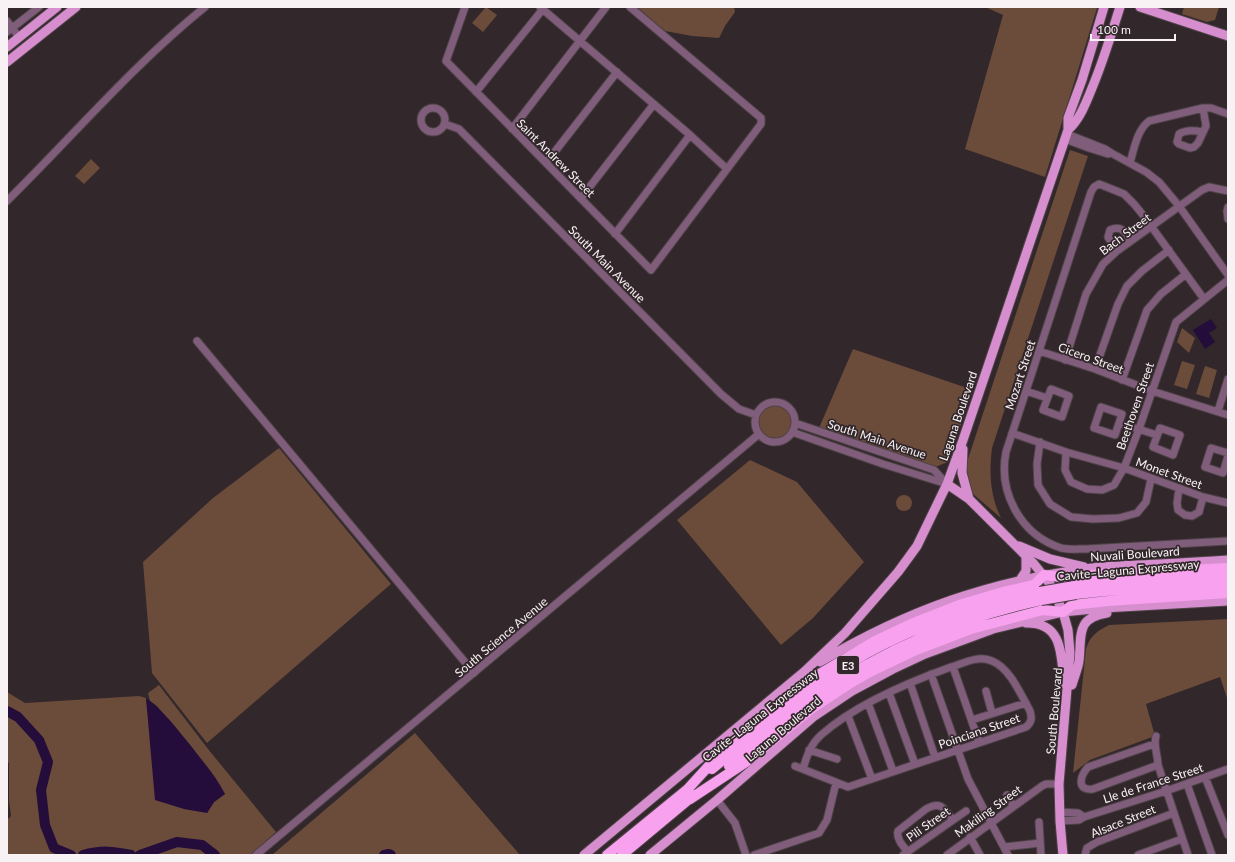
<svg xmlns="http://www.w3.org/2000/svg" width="1235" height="862" viewBox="0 0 1235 862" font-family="Lato,sans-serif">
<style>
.green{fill:#6b4b3a}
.water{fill:#240d3a}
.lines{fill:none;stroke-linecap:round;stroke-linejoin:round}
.river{stroke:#240d3a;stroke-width:10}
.minor-casing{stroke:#4e4347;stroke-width:9}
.major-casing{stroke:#4e4347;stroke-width:11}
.highway-casing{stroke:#4e4347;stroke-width:12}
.minor{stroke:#815d7c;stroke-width:7}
.major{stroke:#d68ecf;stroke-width:9}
.highway{stroke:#f8a1ef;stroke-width:10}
.highway-bridge-casing{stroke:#4e4347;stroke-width:12;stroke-linecap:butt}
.highway-bridge{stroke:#f8a1ef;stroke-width:10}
.labels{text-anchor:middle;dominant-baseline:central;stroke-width:3.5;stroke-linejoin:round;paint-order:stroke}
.shield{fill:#32272b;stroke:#bdb5b8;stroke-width:1}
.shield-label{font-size:11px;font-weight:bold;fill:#f9f2f4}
.street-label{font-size:12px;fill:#f9f2f4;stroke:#32272b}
</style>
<rect width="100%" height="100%" fill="#32272b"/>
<!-- green -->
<path class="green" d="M486,7l11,8 -14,17 -11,-9z
M637,7h97l1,5 -10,14 -6,12 -27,-2 -27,-5z
M985,7h110l2,1 -52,169 -80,-28 38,-134z
M1184,7h35l-4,13 -8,2 -25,-8z
M1070,150l18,6 -96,292c-3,25 -2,47 9,70l-29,-25 -4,-7 -2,-21z
M91,159l9,9 -16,16 -9,-8z
M1182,328l13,10 -6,15 -12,-11z
M853,349l120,41 -25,72 -13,5 -116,-39z
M1182,361l13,4 -8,24 -13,-4z
M1205,366l12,4 -8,28 -13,-4z
M758 422a17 17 0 1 1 34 0a17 17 0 1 1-34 0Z
M279,448l112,136 -184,159 -55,-70 -9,-111 70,-64z
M750,460l47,22 67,80 -51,56 -32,27 -104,-125z
M896 503a8 8 0 1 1 16 0a8 8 0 1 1-16 0Z
M1228,619v82l-8,-24 -74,27 9,32 -65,24 -17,13 13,-124c4,-13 11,-18 23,-24z
M159,685l49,64 68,83 -26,23h-243v-35l4,-4 -2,-15v-38l-2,-1v-70l18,11 114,-7 7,2 4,28 57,87 7,-11 11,-8 -68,-88 -7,-5 -2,-8z
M415,733l105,122h-248z"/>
<!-- water -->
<path class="water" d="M1211,319l6,9 -8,5 6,9 -10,7 -12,-19z
M146,698c18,13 31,31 45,48 12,16 25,30 34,48l-11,8 -7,11 -23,-4 -29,-9z"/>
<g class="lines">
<!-- river -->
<path class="river" d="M7,711l11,6 21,23 9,22 -7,28 4,35 9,23 17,7
M83,855c18,-5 30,-4 48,0
M140,855l37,-13 25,3 13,10
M384,855l5,-1 2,1"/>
<defs>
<path id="minor" d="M465,7l-19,54 205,209 110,-146v-6l-131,-111
M540,7l150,128 37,34
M7,21l12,16
M7,32l32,-25
M476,92l67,-83
M421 120a12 12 0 1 1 24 0a12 12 0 1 1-24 0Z
M445,124l14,5 262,265 18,15 17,6
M512,129l94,-122
M1202,132c-7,-2 -17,-2 -23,2l-2,8 2,2 11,4 4,-1 4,-4 8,-17 -3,-18
M1067,134l38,15 8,5 33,18 13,10 20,24 49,69
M1065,139l24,9 19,6
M546,163l71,-91
M1130,163c4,-14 7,-33 19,-42l54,-13h8l17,6
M581,198l73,-94
M7,201c66,-65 126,-136 198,-194
M1228,207l-1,4 1,8
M615,234l75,-99
M1117,251l-9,-14 2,-7c12,-5 15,2 21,11
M1204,299l-61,-84 -9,-11 -10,-10 -25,-10 -5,3 -3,5 -85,260c-8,41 15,83 55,96 8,2 17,1 25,1l142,-8
M197,341l277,332
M1039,351l56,18 57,22 76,24
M1065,360l21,-66 17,-30 14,-13 85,-61 7,-3 19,4
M1095,369l23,-65 9,-18 15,-15 27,-21
M1122,380l25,-70 14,-16 25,-20
M1051,389l18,7 -7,21 -19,-7z
M1026,391l21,7
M755 422a20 20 0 1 1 40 0a20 20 0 1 1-40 0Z
M1101,407l21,7 -7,21 -21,-7z
M1218,411l10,-32
M795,423l139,47 13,14
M1119,423l38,12
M1160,428l20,7 -7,20 -20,-8z
M792,432l91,32 64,20
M1012,433l54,19 58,16 79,29 25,6
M1040,442l-3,22 1,21 12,19 21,13 22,2 26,-1 18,-5 9,-11 5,-23
M1066,452l-1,18 6,12 16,7 15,1 12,-5 10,-17 15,-39 37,-107 52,-42
M1228,453l-17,-5 -6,19 18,6 5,-17
M1179,488l-2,15 1,7 7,5 7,1 7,-4 4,-15
M953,667l26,75
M931,674l37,105 40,76
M910,683l25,74
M986,691l6,22
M889,693l26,71
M868,703l25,68
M848,716l24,63
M972,720l54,-17
M1156,736c-3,10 2,19 2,29l30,90
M1154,744l-66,23c-8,9 -12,24 5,22l65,-24
M809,750l28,9
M795,766l53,21 178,-60c6,-5 6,-9 4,-16 -9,-16 -20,-43 -38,-50 -14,-6 -28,2 -41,6 -42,15 -96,38 -130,68 -10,9 -14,20 -18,34
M1205,777l23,58
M1187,784l25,71
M1007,795l6,11
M717,800l18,23 11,32
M1060,812l18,1 6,4
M1060,821l19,-1 5,-3 82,-26 62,-22
M1039,822l2,33
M970,837l10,18
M1004,847l36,-4
M908,852c-5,-6 -12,-13 -10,-21l28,-22c15,-8 18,-1 26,10
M256,855l503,-421
M754,855l65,-22 8,-13 9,-37
M903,855l63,-44
M947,855l95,-69 4,-2h13
M1085,855l2,-7 10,-6 77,-29
M1138,855l44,-16"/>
<path id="major" d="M1140,7l88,29
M7,47l50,-40
M7,62l69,-55
M1068,130c12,-11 18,-27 24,-42 11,-26 19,-53 28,-81
M963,449l-1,24 7,26
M947,484l22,15 65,65 16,20 13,28 5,18 2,23 -11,131 1,37 3,34
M1019,546l31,13 34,8
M1020,580l6,-9v-16
M1026,623c38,-1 35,34 38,61
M820,662c88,-52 170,-81 272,-94 15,-2 30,-2 45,-3 31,-1 61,-3 91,-5
M1072,685c2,-8 6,-16 7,-24 3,-25 -4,-43 28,-48
M584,855l220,-183 41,-39 53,-61 19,-26 30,-62 16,-44 105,-310v-12l14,-38 22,-73
M650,855l67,-55 96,-83 39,-26 41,-22 32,-15 68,-25 70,-17 40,-4 125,-7"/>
<path id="highway" d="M1074,586l154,-10
M1076,594l29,-3 123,-7
M729,766c27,-23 54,-47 83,-67 72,-50 144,-80 229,-99
M712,769c31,-26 62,-53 94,-77 51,-38 112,-67 173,-85 20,-6 41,-10 61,-15
M685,792l42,-46 65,-54 24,-16 59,-35 36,-17 51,-20 41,-12 31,-7 10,-10 24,3 32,-4 128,-6
M690,799l56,-37 65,-53 38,-25 23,-13 44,-21 55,-21 72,-19 20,2 9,-7 36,-4 120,-8
M607,855l82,-67
M622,855l72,-60"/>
</defs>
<!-- minor casing -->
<use href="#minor" class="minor-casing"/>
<!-- major casing -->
<use href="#major" class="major-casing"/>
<!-- highway casing -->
<use href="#highway" class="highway-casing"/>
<!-- minor -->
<use href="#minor" class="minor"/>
<!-- major -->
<use href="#major" class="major"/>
<!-- highway -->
<use href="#highway" class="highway"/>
<defs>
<path id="highway-bridge" d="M1040,592l34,-6
M1041,600l35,-6"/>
</defs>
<!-- highway-bridge casing -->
<use href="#highway-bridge" class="highway-bridge-casing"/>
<!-- highway-bridge -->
<use href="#highway-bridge" class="highway-bridge"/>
</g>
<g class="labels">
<!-- shield labels -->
<rect class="shield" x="837" y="656" width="22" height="18" rx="3"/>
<g class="shield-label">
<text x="848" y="665">E3</text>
</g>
<!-- street labels -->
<g class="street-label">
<text transform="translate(556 158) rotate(45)">Saint Andrew Street</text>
<text transform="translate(1125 234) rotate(-37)">Bach Street</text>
<text transform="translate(607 264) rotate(45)">South Main Avenue</text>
<text transform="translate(1091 358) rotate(20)">Cicero Street</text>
<text transform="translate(1020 375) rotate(-72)">Mozart Street</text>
<text transform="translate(1135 406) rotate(-71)">Beethoven Street</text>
<text transform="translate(958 416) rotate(-71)">Laguna Boulevard</text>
<text transform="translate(877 439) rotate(18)">South Main Avenue</text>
<text transform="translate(1169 473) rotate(20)">Monet Street</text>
<text transform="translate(1135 554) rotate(-4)">Nuvali Boulevard</text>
<text transform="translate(1128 570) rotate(-5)">Cavite–Laguna Expressway</text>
<text transform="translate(501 637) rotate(-40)">South Science Avenue</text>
<text transform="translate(1054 711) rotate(-85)">South Boulevard</text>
<text transform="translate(760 715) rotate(-38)">Cavite–Laguna Expressway</text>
<text transform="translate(783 729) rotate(-40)">Laguna Boulevard</text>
<text transform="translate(979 731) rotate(-19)">Poinciana Street</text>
<text transform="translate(1153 783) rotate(-18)">Lle de France Street</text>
<text transform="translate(988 811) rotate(-36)">Makiling Street</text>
<text transform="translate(1123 821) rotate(-22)">Alsace Street</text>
<text transform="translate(928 824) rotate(-35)">Pili Street</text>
</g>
</g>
<!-- border -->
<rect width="1235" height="862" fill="none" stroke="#f9f2f4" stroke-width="16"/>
<!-- scale -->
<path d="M1091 34v6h84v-6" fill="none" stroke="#f9f2f4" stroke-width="2"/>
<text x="1097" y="34" font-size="12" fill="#f9f2f4" stroke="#32272b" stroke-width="3" paint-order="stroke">100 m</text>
</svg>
